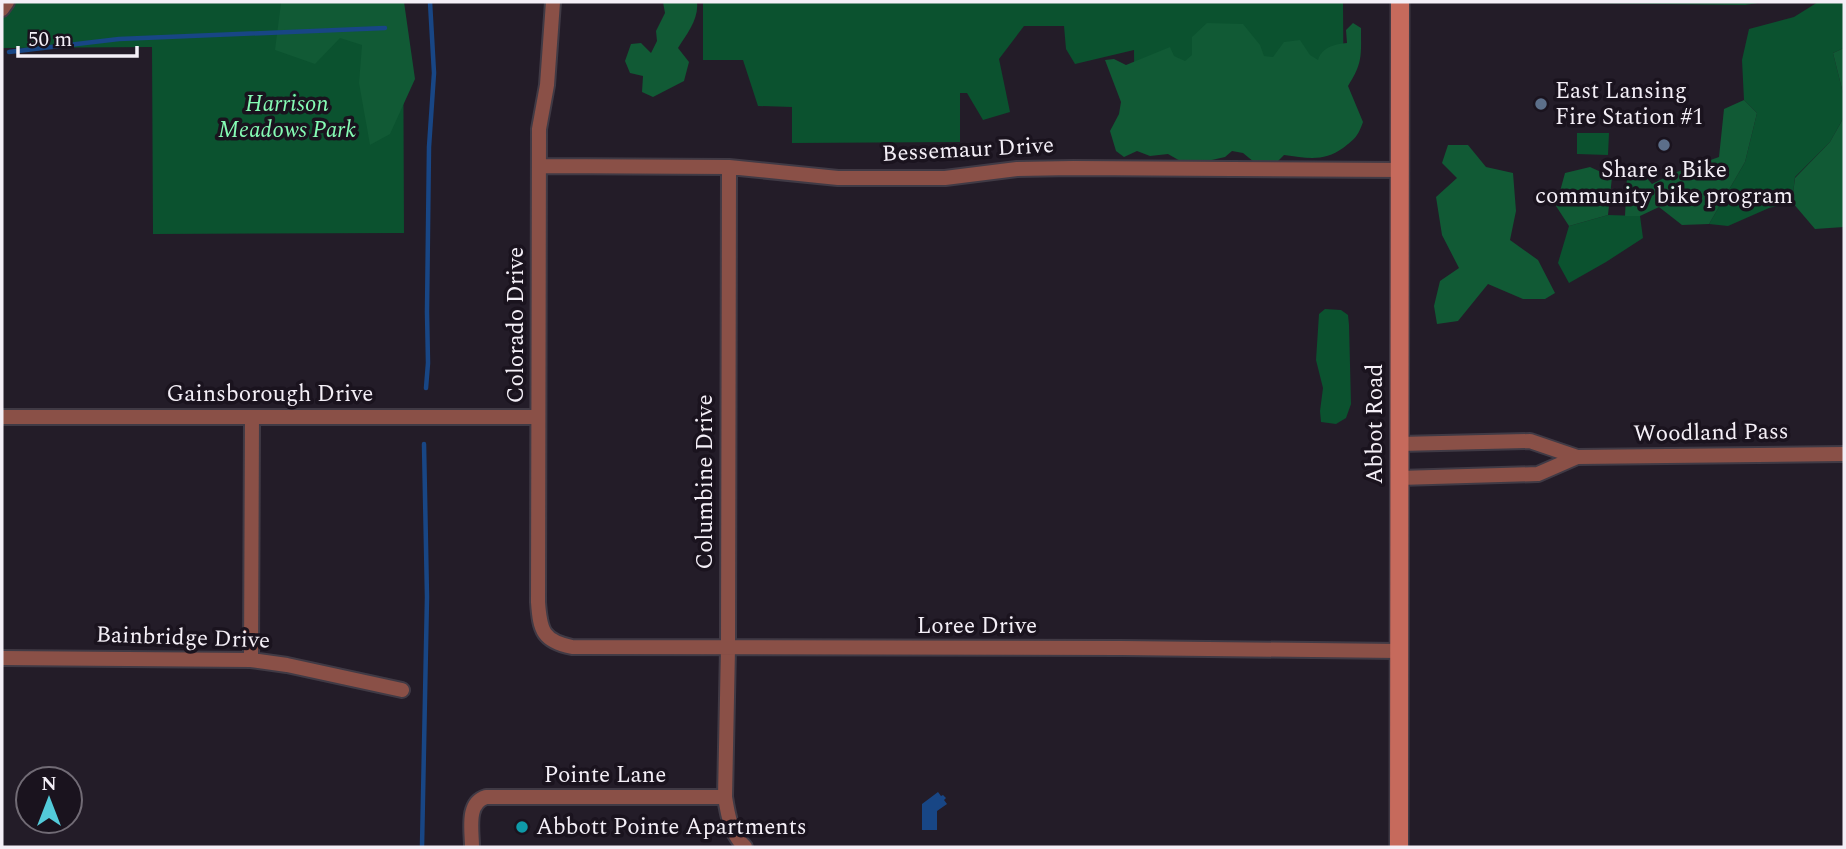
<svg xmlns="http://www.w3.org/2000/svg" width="1846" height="849" viewBox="0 0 1846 849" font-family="Spectral,serif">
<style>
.green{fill:#0b522f}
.forest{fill:#115a35}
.water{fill:#184685}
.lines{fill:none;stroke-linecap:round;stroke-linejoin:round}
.stream{stroke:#184685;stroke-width:4.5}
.street-casing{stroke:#403a45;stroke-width:18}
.secondary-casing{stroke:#403a45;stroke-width:21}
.street{stroke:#8a5047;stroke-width:14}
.secondary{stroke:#c66a5c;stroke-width:18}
.service-dot{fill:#5c6f8a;stroke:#1a131e;stroke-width:2.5}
.culture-dot{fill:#0f9aa8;stroke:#1a131e;stroke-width:2.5}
.labels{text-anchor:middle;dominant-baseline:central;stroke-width:7;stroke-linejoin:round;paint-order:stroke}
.poi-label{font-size:23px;fill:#f4eff7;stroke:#1a131e;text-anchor:start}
.park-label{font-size:23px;font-style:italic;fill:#85fbb4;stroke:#1a131e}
.street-label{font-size:23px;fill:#f4eff7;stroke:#1a131e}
</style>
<rect width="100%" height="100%" fill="#231c28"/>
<!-- green -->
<path class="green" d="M2,2h401l1,231 -251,1 -1,-187 -150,1z
M703,2h640l1,139 -209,1 -1,-92 -59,14 -9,-15 -2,-23h-40l-25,33 11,53 -27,8 -16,-27h-7v49l-168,1v-36l-34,-1 -15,-46h-40z
M1509,2h255l-19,3z
M1818,2h26v46l-11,5 11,44v20l-14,25 -35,35 -3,25 -23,6 -41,18 -19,-2 36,-62 12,-49 -13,-13 -2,-40 7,-31 45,-12z
M1577,133h32l-1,22 -31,-1z
M1608,215l32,1 3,22 -37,24 -37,21 -11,-20 11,-37z
M1325,309l16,1 7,5 1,10 2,79 -5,14 -10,6 -15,-2 -1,-11 3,-23 -7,-28 3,-46z"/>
<!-- forest -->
<path class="forest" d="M285,2h119l11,77 -25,55 -20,11 -11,-62 3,-38 -22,-7 -25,26 -40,-14 6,-47z
M663,2h34c2,17 -10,32 -19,46l11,14 -5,19 -31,16 -11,-5 1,-16 -13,-3 -5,-12 6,-17 10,-1 10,10 6,-12 -1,-10 9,-18z
M1207,23l36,1 17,21 4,11 9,1 11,-15 16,-2 10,15 8,5c4,-13 17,-16 29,-17l-1,-13 7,-7 8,5c0,27 2,35 -13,58l15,36c-5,14 -8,17 -20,26 -19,14 -36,10 -59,7l-8,8 -22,-1 -11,-9 -11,-2 -7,6 -22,5h-21l-14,-8 -18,2 -13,-5 -13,6 -8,-6 -6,-20 9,-17 2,-12 -16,-42 9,-1 12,6 44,-18 4,9 11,5 7,-6v-18z
M1844,48v49l-11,-44z
M1744,100l13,13 -12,49 -36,62 -27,1 -23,-18 -19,9h-15l2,-41 16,-1 9,10 22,-11 45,-16 5,-48z
M1844,117v110l-29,2 -23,-27 3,-24 35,-36z
M1448,145h20l18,22 27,6 3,38 -6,29 28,20 17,33 -10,6h-22l-35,-15 -30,37 -21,3 -3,-18 6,-25 19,-13 -17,-33 -6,-38 21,-19 -15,-15z
M1590,167l22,10 -4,38 -39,11 -13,-20 9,-33z"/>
<!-- water -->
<path class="water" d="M938,792l3,4 2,-1 3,3 -2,2 3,4 -10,7v19h-15v-26z"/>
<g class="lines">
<!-- stream -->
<path class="stream" d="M9,52l110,-13 266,-11
M426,388l2,-25 -1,-51 2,-165 5,-74 -4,-71
M422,847l5,-250 -3,-153"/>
<defs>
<path id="street" d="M553,2l-6,83 -8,44 -1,473c2,29 5,39 34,45l550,1 276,3
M2,9l5,-7
M539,166l190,1 109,11h107l72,-9 56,-1 327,2
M729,167l-1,481 -3,149c3,19 6,37 20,50
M2,417h536
M1399,444l131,-3 47,16 267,-3
M1399,478l139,-4 39,-17
M2,658l249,2 36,5 115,25
M251,660l1,-243
M472,847c0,-17 -6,-44 14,-50h239"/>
<path id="secondary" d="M1399,847l1,-845"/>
</defs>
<!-- street casing -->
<use href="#street" class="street-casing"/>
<!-- secondary casing -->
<use href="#secondary" class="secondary-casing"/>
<!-- street -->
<use href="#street" class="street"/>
<!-- secondary -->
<use href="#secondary" class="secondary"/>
</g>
<!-- markers -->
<g class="service-dot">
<circle cx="1541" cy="104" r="7"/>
<circle cx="1664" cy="145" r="7"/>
</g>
<circle class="culture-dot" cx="522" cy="827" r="7"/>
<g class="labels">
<!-- poi labels -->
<g class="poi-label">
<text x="1555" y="91">East Lansing<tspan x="1555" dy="26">Fire Station #1</tspan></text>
<text x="1664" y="170" text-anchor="middle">Share a Bike<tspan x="1664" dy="26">community bike program</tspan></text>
<text x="536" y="827">Abbott Pointe Apartments</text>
</g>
<!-- park labels -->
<g class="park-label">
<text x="287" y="104">Harrison<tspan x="287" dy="26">Meadows Park</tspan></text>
</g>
<!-- street labels -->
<g class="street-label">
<text transform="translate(968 150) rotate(-3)">Bessemaur Drive</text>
<text transform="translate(516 325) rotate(-90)">Colorado Drive</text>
<text x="270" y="394">Gainsborough Drive</text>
<text transform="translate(1375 424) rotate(-90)">Abbot Road</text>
<text transform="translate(1711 433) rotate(-1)">Woodland Pass</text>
<text transform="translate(705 482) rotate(-90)">Columbine Drive</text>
<text x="977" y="626">Loree Drive</text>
<text transform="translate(183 638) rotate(2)">Bainbridge Drive</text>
<text x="605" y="775">Pointe Lane</text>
</g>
</g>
<!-- border -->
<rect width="1846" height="849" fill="none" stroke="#f4eff7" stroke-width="7"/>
<!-- north arrow -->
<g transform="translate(49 800)"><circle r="33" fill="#1a131e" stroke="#716b75" stroke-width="2"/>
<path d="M0-5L12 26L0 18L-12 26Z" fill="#53cbda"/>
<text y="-10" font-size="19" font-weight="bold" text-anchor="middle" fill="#f4eff7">N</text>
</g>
<!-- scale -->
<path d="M18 46v10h119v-10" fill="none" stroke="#f4eff7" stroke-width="3.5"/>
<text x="28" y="46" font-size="21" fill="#f4eff7" stroke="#1a131e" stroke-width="5" paint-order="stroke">50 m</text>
</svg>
